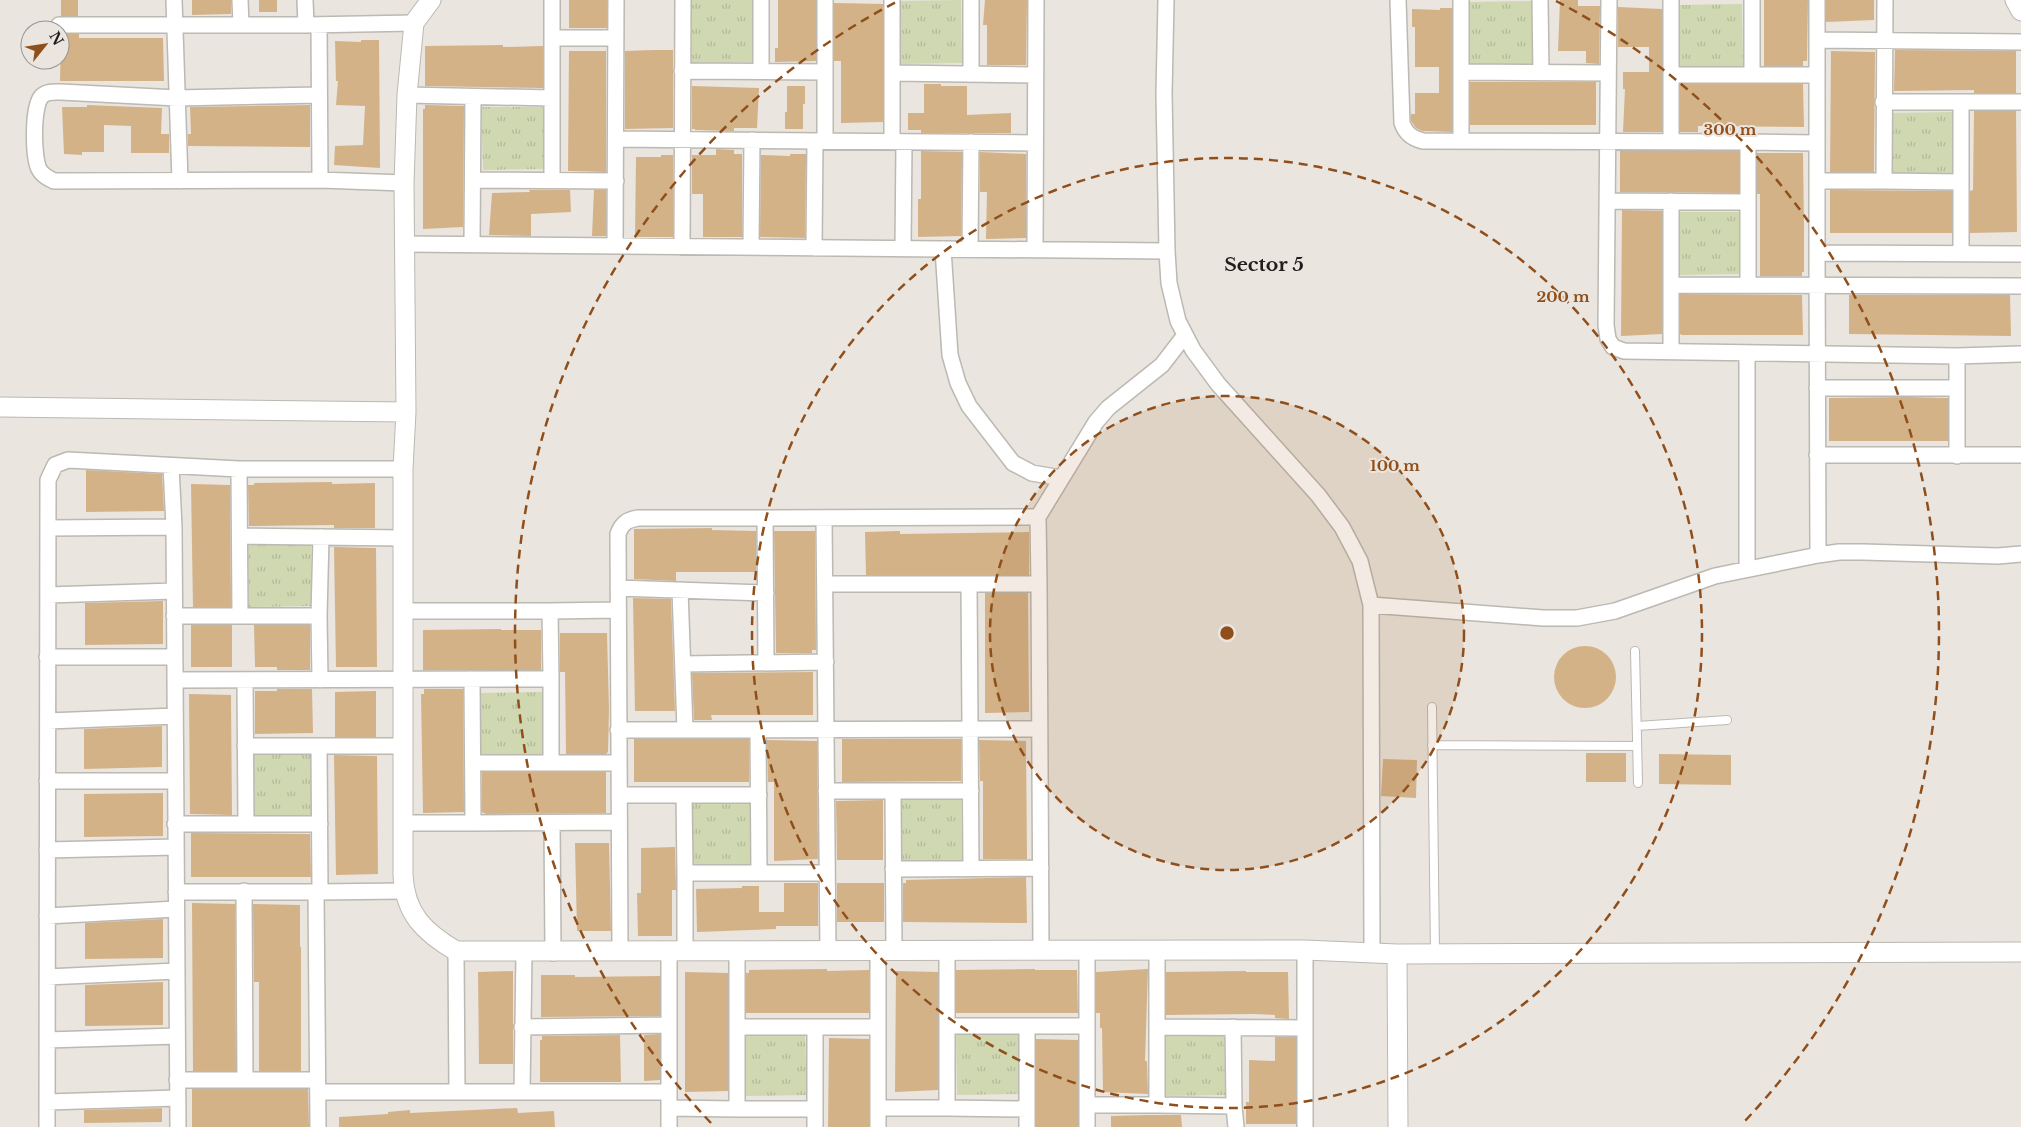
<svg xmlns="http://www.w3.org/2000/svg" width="2021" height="1127" viewBox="0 0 2021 1127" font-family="'Libre Baskerville',serif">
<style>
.park{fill:url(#park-tufts)}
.building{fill:#d3b288}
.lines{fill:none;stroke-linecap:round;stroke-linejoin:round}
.service-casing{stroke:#bcb8b2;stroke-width:10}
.minor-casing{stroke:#bcb8b2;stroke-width:18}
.tertiary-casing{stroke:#bcb8b2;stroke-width:21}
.service{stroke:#fff;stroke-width:8}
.minor{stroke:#fff;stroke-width:15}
.tertiary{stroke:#fff;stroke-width:19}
.ring{fill:none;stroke:#904f1a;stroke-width:2.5;stroke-dasharray:9 6}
.labels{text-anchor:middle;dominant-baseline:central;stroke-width:4;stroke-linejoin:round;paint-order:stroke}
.neighbourhood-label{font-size:19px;font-weight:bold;fill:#201e1c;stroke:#eae5df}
.centre{fill:#904f1a;stroke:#eae5df;stroke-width:2.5}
.ring-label{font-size:15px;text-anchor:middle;font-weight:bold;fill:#904f1a;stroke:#eae5df;stroke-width:4;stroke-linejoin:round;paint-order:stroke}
</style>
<defs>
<pattern id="park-tufts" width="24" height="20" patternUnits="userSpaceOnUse" patternTransform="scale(1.25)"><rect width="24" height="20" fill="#cfd8b1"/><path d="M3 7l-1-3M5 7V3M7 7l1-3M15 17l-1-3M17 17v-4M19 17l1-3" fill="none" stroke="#b1b998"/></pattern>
</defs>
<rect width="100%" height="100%" fill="#eae5df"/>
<!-- park -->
<path class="park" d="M691,0h63l1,62 -63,1z
M961,0l1,63 -63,1 -1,-63z
M1532,1l1,63 -63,1 -1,-63z
M1742,4l1,63h-63l-1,-62z
M481,107h63l1,62 -62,1z
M1952,112l1,63 -63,1 -1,-63z
M1678,212h62l2,62 -63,1z
M311,543l1,63 -63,1 -1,-63z
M542,692l1,63 -63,1 -1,-63z
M313,753l1,62 -62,1 -2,-62z
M961,797l1,63 -63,1 -1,-63z
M752,803l1,63 -63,1 -1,-63z
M1019,1031l1,63 -63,1 -1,-63z
M805,1032l2,63 -63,1 -1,-63z
M1224,1033l1,62 -63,1 -1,-62z"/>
<!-- building -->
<path class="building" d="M61,0h17v16h-17z
M192,0h39v14l-39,1z
M259,0h18v12h-18z
M569,0h38v28h-38z
M778,0h38v61l-41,1v-14h3z
M985,0h42l-1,65h-39v-40h-4z
M1560,0h18v6h22l-1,58 -13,-1v-12h-28z
M1764,0h44l-1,61h-4v5h-39z
M1826,0h48v20l-48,2z
M834,3l49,1v118l-42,1v-62h-7z
M1618,7l44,2v123h-39l2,-43h-2v-17h26v-25h-31z
M1440,8h12v124l-30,-1 -6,-3 -5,-7v-7h4v-21h24v-26h-24v-40h-3v-18l28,1z
M61,34h18v4h84l1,43h-104z
M361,40h18l1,128 -46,-3 1,-19 28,-1 2,-39 -29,-1 2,-24h-2l-1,-40 26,1z
M503,45v2l40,-1v42l-118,-2v-40z
M653,50h20v78l-48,1v-78z
M1895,50l121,1v42h-42v-3l-80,1z
M569,51h37v121l-38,-1z
M1831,51l44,1 -1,120h-44z
M1470,82h126v43h-126z
M924,84h17v2h26v29l44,-2v20h-90v-3h-13v-17h16z
M1680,84h123l1,43 -106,-1v6h-18z
M692,86l67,2 -2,40h-23v3l-39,-1v-1h-3z
M787,86h18v18h-2v25h-18v-17h2z
M87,105l75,3 -1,26h8v19h-38v-27l-27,-1v27h-22v3l-18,-1 -2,-47h25z
M310,105v42l-122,-1v-12h3l-1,-27z
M425,105l39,1 -1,121 -40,2v-120h2z
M1974,111h42l1,121 -47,1v-42l3,-1z
M716,149l18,1v4h8v83h-39v-43h-11v-39h24z
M921,151l41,1 -1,84 -43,1v-38h3z
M1620,151h119v42l-119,-1z
M980,152l46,2v84l-40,1 1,-47h-7z
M1757,153h46l1,77v42h-2v4h-42v-82h-3z
M790,154h16l-1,84 -45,-1 1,-82 29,1z
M661,155h12v82h-38l1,-80h25z
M529,190h41l1,22 -40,2v22l-42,-1 3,-42 38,-1z
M594,190h12v46h-14z
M1830,190l122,1v42h-122z
M1622,210l40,1v123l-41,2z
M1680,294l122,1 1,40h-121l-2,-1z
M1849,295h161l1,41 -162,-2z
M1907,397l41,1v43h-119v-43z
M86,470l76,4 2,37 -78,1z
M332,482v2l43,-1v45h-41v-3l-85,1 -1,-41h6v-2z
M191,484l39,1 1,122h-38z
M712,528v2l44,1v41h-80v9l-42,-2v-50z
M774,531h41l1,119h-4v3h-36z
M900,531v3l129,-2v43h-163l-1,-43z
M334,547l42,1 1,119h-41z
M985,593h43l1,119 -44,1z
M633,598l38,1 4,112h-40z
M163,601v43l-78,1v-42z
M191,625h41v42h-41z
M254,625h56v45h-33v-3h-22z
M501,629v1h40v40h-118v-40z
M560,633h47l2,77 -1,42 -2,2h-40l-1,-82h-5z
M1554 677a31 31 0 1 1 62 0a31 31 0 1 1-62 0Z
M813,672v43h-102l1,5h-18l-2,-47z
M277,689h35l1,44 -58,1v-43h22z
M424,689h39l1,123 -41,1 -2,-119h3z
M376,691v46h-41v-45z
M189,694l42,1 1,120 -42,-1z
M162,726v41l-78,2v-40z
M634,739h115v43h-115z
M842,739h119v42l-119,1z
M767,740l50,1 1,118 -44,2v-79h-6z
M979,740l47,1 1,118h-44v-78h-3z
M1586,753h40v29h-40z
M1659,754l72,1v30l-72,-1z
M334,755l43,1 1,118 -42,1z
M1383,759l34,1 -1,38 -35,-2z
M482,772h124v41l-120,1 -4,-2z
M163,793v43l-79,1v-43z
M883,800v60h-46l-1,-59z
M191,833l119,1 1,43h-120z
M575,843h34l2,88h-34z
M675,847l1,43h-4v46h-34l-1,-43h4v-45z
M1026,877l1,46 -124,-1v-39h3v-3z
M784,883h34v43h-42v3l-79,3 -1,-43 46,-1v-2h17v26h25z
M837,883h47v39h-47z
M192,903l43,1 1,167h-43z
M253,904l47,1v42h1v124h-42v-89h-5z
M163,919v39l-78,1v-36z
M827,969v2l42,-1v43h-123v-40h3v-3z
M1035,969v1h42l1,43h-122v-43z
M1148,969l-3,92h2l1,33 -45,-2 -1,-64h-2v-15h-4v-41z
M513,971v93h-34l-1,-92z
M896,971l42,1v118l-43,2z
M1246,971v1h42l1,47 -14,-1v-3l-21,-1 -88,1v-43z
M685,972l43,1v118l-43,1z
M541,975h34v2l85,-1v40l-119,1z
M163,982v43l-78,1v-41z
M660,1034v46l-16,1v-46z
M620,1035l1,47h-81v-42h2v-4z
M1275,1037h21v87h-50v-22h3v-42l26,1z
M829,1038l40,1v88h-41z
M1036,1039l42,1v87h-42z
M192,1089h116l1,38h-117z
M162,1108v14l-78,1v-13z
M517,1108l1,5 36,-2 1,16h-216v-10l49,-3v-2l22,-2v3z
M1148,1115h33l1,12h-71v-11z"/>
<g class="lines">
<defs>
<path id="service" d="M1635,651l3,132
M1432,707l3,247
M1637,726l90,-6
M1432,745l205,1"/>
<path id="minor" d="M174,0l6,181
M240,0l1,25
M305,0l1,25 108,-2
M1166,0l-2,94 3,157 2,32 9,38 15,29 25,34 100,111 24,32 18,34 11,44 1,347
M1398,0l4,123c4,11 10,15 21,18l325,1
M1461,0v141
M1540,0l1,73
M1609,0l-3,325 2,14 5,8 11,4 333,5 64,-2
M1671,0v142
M1752,0v75
M1817,0v253l204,1
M1885,0l-1,181 77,1
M59,25h247
M319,25l1,155
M552,38h64
M1817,40l204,2
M682,71l143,1
M761,71v-71
M1461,72l147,1
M892,73l143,2
M971,74v-74
M1671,75h146
M319,95l-142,3 -116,-6c-6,0 -14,-1 -19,4 -10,9 -9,61 -3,73 3,6 9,9 15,12l266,-1 84,3
M407,95l145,3
M1883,102h138
M1961,102v152
M616,139l419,4
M825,141v-141
M892,141v-141
M473,180l143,1
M552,181v-181
M1817,181h67
M1607,201l141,1
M1671,201v151
M404,244l763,7
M472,245l1,-148
M615,246l1,-246
M682,247l1,-247
M751,247l1,-107
M814,248l1,-107
M903,249l1,-107
M943,249l7,106 8,28 11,23 44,57 19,10 29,5
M970,249l1,-107
M1035,250l1,-250
M1817,253l1,302
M1671,285l350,1
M1748,285v-143l69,1
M1747,353v216
M1957,356v100
M1817,388h140
M1817,455h204
M171,466l3,61 4,600
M239,469h164
M1038,517l58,-95 12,-14 54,-43 23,-30
M765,518l273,-1 1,67h-214
M824,518l4,434
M48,528l126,-1
M240,536l164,2
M969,584l2,284
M1039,584l2,367
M618,588l148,5
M680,590l5,140
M48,595l126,-4
M1371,605l172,13h34l38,-7 100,-35 103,-21 21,-3h24l135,4 23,-2
M404,611h146
M174,616h66
M319,616l2,-79
M47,657h127
M683,664l143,-2
M551,679v84h68
M175,680l376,-1 -1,-68 67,-1
M245,680l1,144
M48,721l127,-5
M618,730l422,-1
M758,730l1,143h68
M245,746h74
M473,763h78
M47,781h128
M826,791h145
M893,791l1,160
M619,795h140
M684,795l1,78h74
M403,823h70l-1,-144
M473,823l146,-1
M552,823l1,130
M175,824h145
M47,850l129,-3
M893,869l148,-1
M685,873v79
M244,891l1,189
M320,891l-1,-145h84
M176,892h140
M47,916l129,-7
M1305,950v177
M456,951l1,141
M1087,951v176
M620,952l-2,-418c4,-11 9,-14 20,-16h127l1,145
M669,952v175
M878,952v175
M47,977l129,-6
M947,1026h140
M522,1027l147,-2
M737,1027h78
M1157,1027l148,1
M1233,1027l1,79 2,21
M47,1040l130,-4
M177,1080h140
M318,1092h351
M522,1092l2,-139
M47,1102l130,-4
M1087,1105h70v-154
M1157,1105l77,1
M669,1108l68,1v-157
M878,1108h69v-157
M947,1108l80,1
M737,1109h78
M47,1127l1,-647 7,-15 13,-5 171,9 1,147h79l1,64
M318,1127l-2,-235 88,-1
M815,1127v-100h63
M1027,1127v-101"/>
<path id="tertiary" d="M431,0l-17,23 -7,72 -3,88 2,229 -3,57v406c2,39 21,57 53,76l849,-1 92,4 624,-2
M2015,0l6,11
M0,407l406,5
M1397,954l1,173"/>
</defs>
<!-- service casing -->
<use href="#service" class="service-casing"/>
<!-- minor casing -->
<use href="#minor" class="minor-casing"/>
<!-- tertiary casing -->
<use href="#tertiary" class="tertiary-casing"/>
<!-- service -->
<use href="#service" class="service"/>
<!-- minor -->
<use href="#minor" class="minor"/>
<!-- tertiary -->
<use href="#tertiary" class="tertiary"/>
</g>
<!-- distance rings -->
<circle cx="1227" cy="633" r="237" fill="#904f1a" fill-opacity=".12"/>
<g class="ring">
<circle cx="1227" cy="633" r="237"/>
<circle cx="1227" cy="633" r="475"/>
<path d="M711 1123A712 712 0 0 1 898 1M1556 1A712 712 0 0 1 1743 1123"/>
</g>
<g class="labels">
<!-- neighbourhood labels -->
<g class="neighbourhood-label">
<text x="1264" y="264">Sector 5</text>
</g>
</g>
<circle cx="1227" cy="633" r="8" class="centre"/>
<g class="ring-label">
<text x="1730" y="135">300 m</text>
<text x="1563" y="302">200 m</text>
<text x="1395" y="471">100 m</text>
</g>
<!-- north arrow -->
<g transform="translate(45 45) rotate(60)"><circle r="24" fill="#eae5df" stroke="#999591"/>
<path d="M0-4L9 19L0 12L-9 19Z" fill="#904f1a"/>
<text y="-8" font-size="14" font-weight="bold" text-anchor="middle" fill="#201e1c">N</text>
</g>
</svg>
